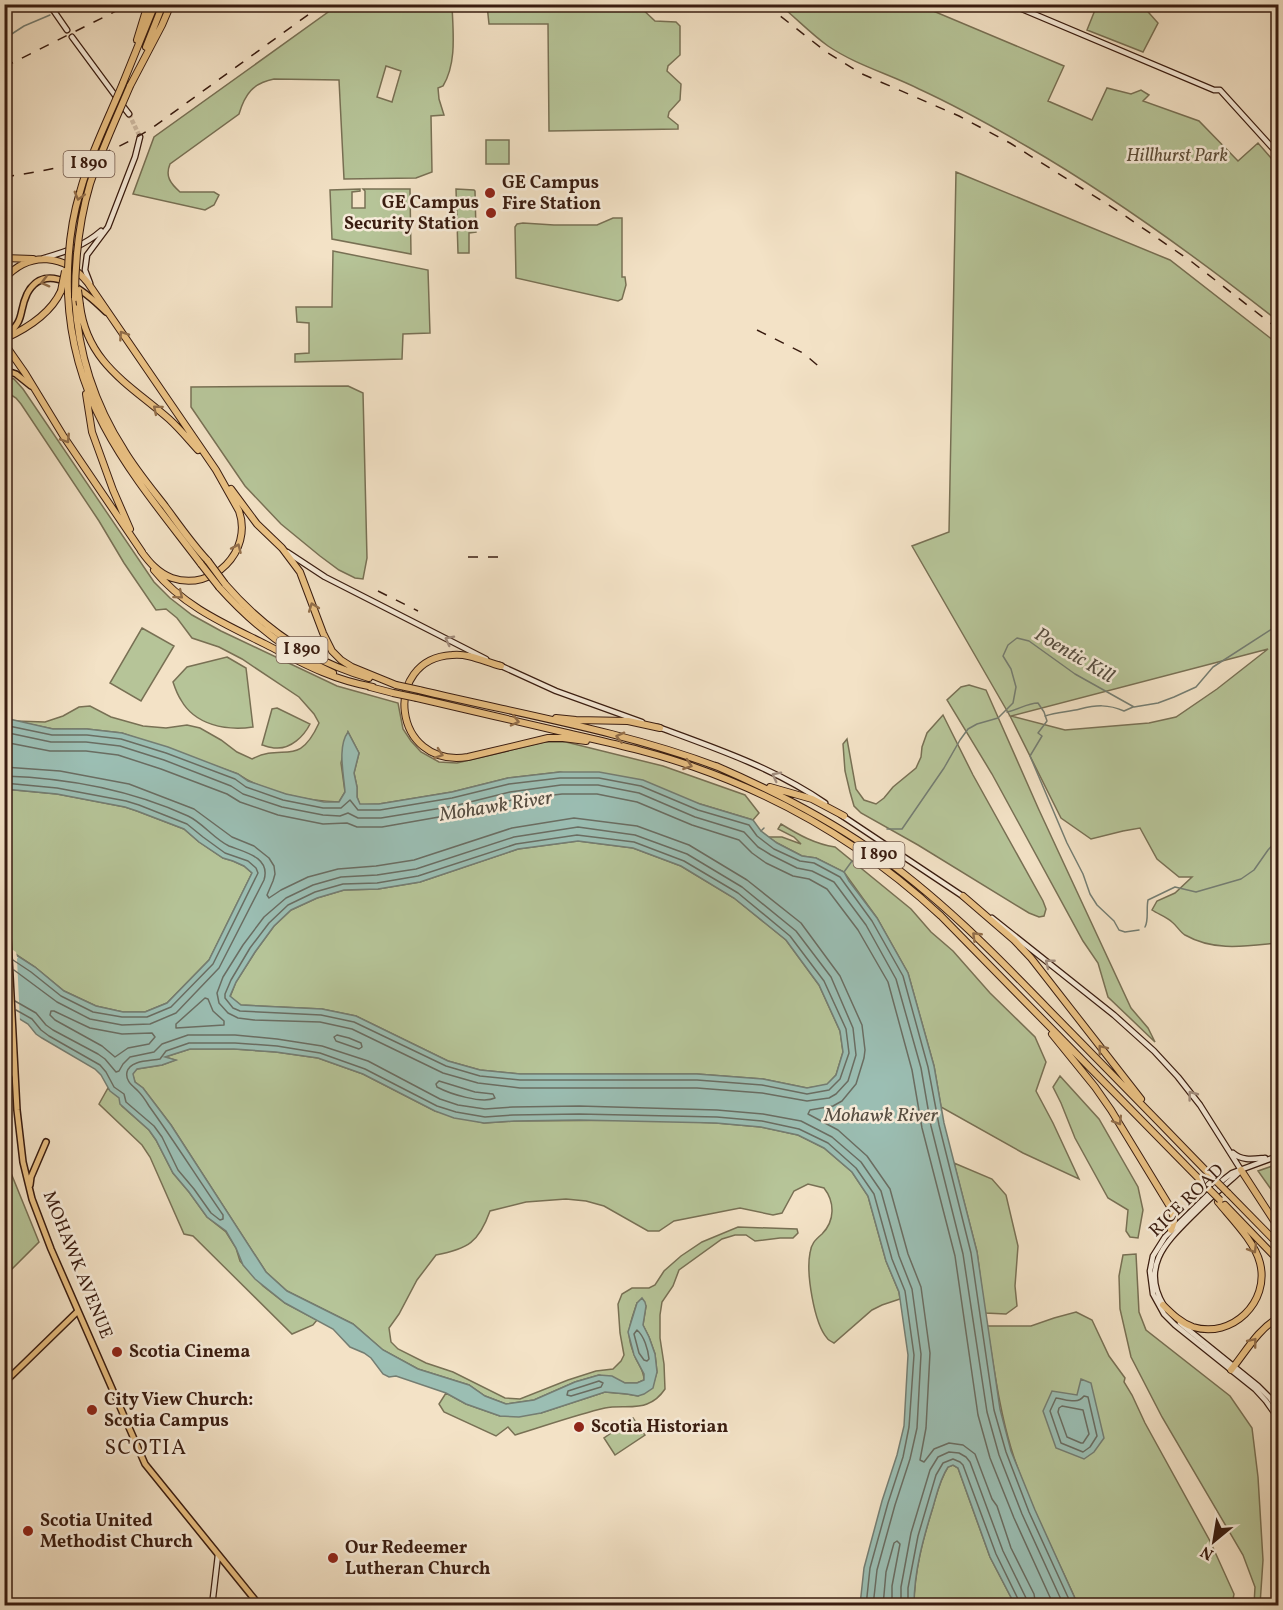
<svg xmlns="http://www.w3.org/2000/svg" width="1283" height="1610" viewBox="0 0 1283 1610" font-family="Vollkorn,serif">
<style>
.green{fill:#b6c498;stroke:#787054;stroke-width:1.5;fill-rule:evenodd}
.water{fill:#9bbeb3;stroke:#747d72;stroke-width:1.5;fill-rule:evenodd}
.pier{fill:#f3e2c6}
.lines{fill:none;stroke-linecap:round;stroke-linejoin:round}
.shore{stroke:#6a6d62;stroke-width:1.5}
.stream{stroke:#747d72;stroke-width:1.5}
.secondary-tunnel{stroke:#cebaa2;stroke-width:4.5;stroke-dasharray:4.5 2;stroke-linecap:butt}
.secondary-casing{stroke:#391c10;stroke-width:7}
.primary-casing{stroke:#391c10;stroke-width:8}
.highway-casing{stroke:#391c10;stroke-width:8}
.secondary{stroke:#f7ecda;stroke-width:4.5}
.primary{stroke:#eac183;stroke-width:5}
.highway{stroke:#eac183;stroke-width:6}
.rail{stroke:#391c10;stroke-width:1.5;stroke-dasharray:10 10;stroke-linecap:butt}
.highway-bridge-casing{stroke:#391c10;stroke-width:8;stroke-linecap:butt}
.highway-bridge{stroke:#eac183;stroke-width:6}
.oneway{stroke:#926e4a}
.oneway2{stroke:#a28e7f}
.poi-dot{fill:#8f2418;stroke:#f7ecda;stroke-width:2}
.labels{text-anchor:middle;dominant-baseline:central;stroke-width:5;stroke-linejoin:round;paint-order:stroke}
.shield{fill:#f7ecda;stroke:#725a4d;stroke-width:1.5}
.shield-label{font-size:16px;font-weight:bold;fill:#391c10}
.park-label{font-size:18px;font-style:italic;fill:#5e4e39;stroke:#f7ecda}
.poi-label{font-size:18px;font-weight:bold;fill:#391c10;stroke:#f7ecda;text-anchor:start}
.street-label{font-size:18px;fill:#391c10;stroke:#f7ecda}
.water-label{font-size:20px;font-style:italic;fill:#564d41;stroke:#f7ecda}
.quarter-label{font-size:21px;letter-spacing:1.5px;fill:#391c10;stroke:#f7ecda}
</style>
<rect width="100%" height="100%" fill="#f3e2c6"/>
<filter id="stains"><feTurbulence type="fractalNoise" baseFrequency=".00333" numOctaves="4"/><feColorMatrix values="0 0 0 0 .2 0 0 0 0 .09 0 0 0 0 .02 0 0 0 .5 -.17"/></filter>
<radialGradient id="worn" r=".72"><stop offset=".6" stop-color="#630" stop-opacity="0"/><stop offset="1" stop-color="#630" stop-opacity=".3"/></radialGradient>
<!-- green -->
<path class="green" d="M441,4l1,2 10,-1c1,27 5,58 -9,81l-5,2 1,11 5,16 -13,1 1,56 -16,6 -72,1 -5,-99 -65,-1c-21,4 -29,15 -35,35l-69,50c-5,12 0,19 10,28h34l5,3 -5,10 -9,5 -72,-16 21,-57 184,-132zM386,66l15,5 -9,31 -15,-5z
M487,5h151l17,16 21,1 4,4v29l-12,11 -1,5 14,13 -1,16 -11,12 -1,5 10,8v4l-129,2 -1,-107h-59z
M780,5h139l145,61 -16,35 44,19 15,-32 24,6 10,-4 8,5 -6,6 56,20 39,40 20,-18 20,23v105l-3,3 3,3v44c-79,-62 -162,-123 -250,-174 -36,-21 -72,-41 -109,-58 -30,-15 -63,-24 -91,-43 -17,-12 -32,-28 -48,-41z
M1097,5h45l16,18 -15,29 -56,-22z
M486,140h23v24h-23z
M956,172l214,88 108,84v599c-31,3 -63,9 -93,-8 -5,-3 -8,-9 -13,-13 -5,-5 -14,-8 -20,-12l5,-9 18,-8 17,-16h-13l-22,-18 -17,-31 -17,3 -32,8 -30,-21 -51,-102 -98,-170 37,-14zM1268,649l-51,40 -41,28 -27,6 -84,7 -54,-14z
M360,189v2l-8,1v16h13v-17l-2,-2h47l1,65 -79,-15 -2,-49z
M456,189l18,1 1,1 1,41 -7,1v20h-11z
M613,218h9v59h3l1,8 -4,14 -4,2 -102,-23 -1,-51 2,-3 6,-1 31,2h43z
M333,251l95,19 2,63 -27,1 -1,25 -107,3v-8l14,-1v-30l-12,-1 -1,-15h36z
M5,377l9,2 9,10 131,193 16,16 22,17 29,16 116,55 61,17 5,26 8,12 10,11 18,10 18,1 87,-21h22l97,24 82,29 14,18 -6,7 -53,-16 -140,-32 -52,6 -56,14 -73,12 -19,1 -3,-8v-10l-3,-14 5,-20 -11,-21 -7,31 4,29 -6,10c-31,-1 -75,-10 -101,-28l-116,-41 -35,-4h-34l-38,-8 30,1 18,-6 16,-9 11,-1 21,11 32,9 23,2 21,-3 13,3 21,12 16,12 15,7c32,-17 46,10 67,-36l-5,-9 -15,-17 -57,-38 -23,-12 -27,-9 -15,-20 -11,-9 -10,1 -32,-47 -25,-42 -78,-117 -5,-6 -11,-7z
M348,386l15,7 4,165 -4,21 -8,-1 -16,-8 -19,-14 -39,-32 -36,-38 -54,-79v-20z
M142,628l32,18 -33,55 -31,-18z
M227,657l19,11 7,59c-27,4 -58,-2 -72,-27 -4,-6 -6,-12 -8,-18l14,-15z
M969,685l17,5 53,120 92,198 17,20 7,14 -47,-45 -10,-34 -15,-22 -91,-167 -45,-74 14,-13z
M277,708l33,16c-6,12 -19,25 -34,24 -5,0 -10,-2 -14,-3l10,-36z
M943,715l30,60 70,126 3,8 -2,7 -5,1 -10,-4 -111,-68 -57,-32 -7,-7 -4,-14 -5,-21 -2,-27 4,-5 9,50 8,11 12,4 8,-6 9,-11 23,-19 5,-11 1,-10 5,-14z
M4,789l53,5 68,13 12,4 47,18 15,13 24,16 10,3 11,5 8,7 -43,87 -42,43 -22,9h-22l-27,-6 -32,-15 -29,-24 -30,-20z
M781,824c18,11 34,20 54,23l76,62 20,23 22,19 37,42 45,44 11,25 -10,29 17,32 26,56 -56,-26 -82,-46 -7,-41 -26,-93 -31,-55 -33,-46 -28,-14 -14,-2 -25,-13 -10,-6h15l19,7 -7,-7 -16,-8z
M578,841l55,7 48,18 53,32 52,42 33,45 21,46 3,21 -7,23 -9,10 -20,3 -44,-9 -66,-5h-177l-40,-4 -32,-9 -92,-45 -34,-7 -81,-4 -11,-8 6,-15 19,-30 19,-26 17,-16 26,-12 27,-8 34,-1 42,-7 98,-33z
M190,1049h44l42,3 42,6 45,16 72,37 49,12 30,-2 138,-1 64,3 45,4 37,8 26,13 28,24 16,24 18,65 13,31 1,7 -18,6 -10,5 -38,33c-2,-1 -6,-3 -7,-5 -13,-15 -21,-65 -17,-85 1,-9 5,-13 12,-19 13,-13 13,-32 2,-46l-16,-4 -14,7 -12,22 -9,2 -33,-7 -66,13 -15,10h-11l-44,-25 -18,-5 -20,-2 -40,3 -36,9c-11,31 -22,38 -54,44l-19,25 -18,34 -10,14 2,14 7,7 28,14 27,9 52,26 15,1 48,-19 28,-9 17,-2 8,-8 3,-6 -4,-22 -2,-29 4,-10 10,-6h17l6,-3 9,-14 17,-15 21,-14 36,-15 59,2 1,4 -5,5h-13l-25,3 -9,-6h-11l-13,4 -43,31 -6,16 -11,16 -2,13v23l4,26 1,25c-4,6 -10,12 -18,15 -11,5 -29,1 -42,4 -30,7 -60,18 -90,27l-7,-8 -12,9 -52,-24 -5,-8 7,-11 20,11 34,12 41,-3 64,-21 22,2 11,2 14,-8 5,-16 -2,-18 -6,-17 -6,-12 3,-19 -9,-3c-7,21 -12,29 -3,51 3,10 10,15 10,26l-7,3h-12l-26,-8 -24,7 -41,18 -28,4 -21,-8 -16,-11 -51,-16 -35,-19 -30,-26 -66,-33 -21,-19 -95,-147 -28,-37 -8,-6 -3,-9 5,-4 25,-4 13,-5 -10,-3z
M1060,1076l39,43 39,68 5,23 -5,28 -8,-1 -4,-6 2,-21 -20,-12 -33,-60 -14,-35 -8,-16z
M108,1088l12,10 2,8 27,24 7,10 17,33 16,19 18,25 19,15 10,16 4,13 23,25 22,17 32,17 -4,5 -21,9 -99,-98 -9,-2 -34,-77 -8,-12 -43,-41z
M5,1112l6,61 28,69 -34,34z
M954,1163l38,16 14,16 12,51 -3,40 2,20 -11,8 -21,-1 -8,-61z
M1278,1164v35l-20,-28z
M1136,1254l3,58 7,18 84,66 22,32 6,49 5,83 -3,45h-6l1,-18 -12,-32 -81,-138 -31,-60 -11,-48 -1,-33 4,-21z
M1076,1312l16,8 17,36 16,22 -1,4 8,13 13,28 65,118 24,53 -2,11h-154c-22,-50 -51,-104 -67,-157 -12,-40 -17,-81 -24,-122h44l23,-8z
M633,1418l12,17 -30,20 -11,-17z
M953,1465l5,3 32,89 25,48 -101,1c0,-34 9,-67 19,-99 4,-14 7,-28 15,-40z"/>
<!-- water -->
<path class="water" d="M5,718l48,11h34l35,4 46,14 70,27 10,7 38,13 38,8h15l6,-10c-1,-17 -8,-45 3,-60l11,21 -5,20 3,14v10l3,7h19l73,-12 56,-14 52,-6h39l44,8 57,24 53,16 8,11 16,12 25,13 14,2 28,14 5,9 28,37 31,55 26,93 10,57 33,129 23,157 11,42 24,59 43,95h-63l-25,-48 -32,-89 -5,-3 -5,2c-8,12 -11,26 -15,40 -10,32 -19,65 -19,98h-54l4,-37 18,-67 15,-46 7,-29 4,-71 -9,-63 -13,-31 -18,-65 -16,-24 -28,-24 -26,-13 -37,-8 -45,-4 -137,-3 -65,1 -30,2 -30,-5 -19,-7 -72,-37 -45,-16 -42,-6 -42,-3h-44l-25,8 11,3 -14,5 -25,4 -4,5 2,8 8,6 28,37 95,147 21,19 66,33 30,26 35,19 51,16 16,11 21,8 28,-4 41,-18 24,-7 13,1 13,7h12l7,-3v-6l-10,-19 -6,-23 9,-29 5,-5 3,4 1,4 -3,19 6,12 6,17 2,18 -4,16 -9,6 -6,2 -11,-2 -22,-2 -64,21 -22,4 -19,-1 -34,-12 -20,-11 -50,-17 -7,1 -6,-3 -12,-16 -7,-5 -14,-6 -17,-18 -48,-26 -30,-24 -12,-14 -7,-17 -10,-17 -19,-14 -18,-25 -16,-19 -17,-33 -7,-10 -29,-26 -1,-6 -9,-7 -9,-16 -6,-6 -53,-31 -6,-4 -8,-10 -23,-14 -1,-63 31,20 29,24 32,15 27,6h22l22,-9 42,-43 43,-87 -8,-7 -11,-5 -10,-3 -24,-16 -15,-13 -47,-18 -12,-4 -68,-13 -52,-5zM578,841l55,7 48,18 53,32 52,42 33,45 21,46 3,21 -7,23 -9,9 -20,4 -44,-9 -66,-5h-177l-40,-4 -32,-9 -92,-45 -34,-7 -81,-4 -11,-9 6,-14 19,-30 19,-26 17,-16 26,-12 27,-8 34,-1 42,-7 98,-33z
M1081,1379l10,4 13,55 -10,14 -10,7 -28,-11 -13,-37 9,-20 25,4z"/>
<!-- pier -->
<path class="pier" d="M4,944l12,8 1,5h1l-1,2 3,63 -14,-7 -2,-16z"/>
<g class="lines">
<!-- shore -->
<path class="shore" d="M4,725l48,10h35l34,4 45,14 69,26 11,8 37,13 40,8h18l9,-8 8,10h22l72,-12 57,-14 51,-6h39l42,8 57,24 51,15 8,11 17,13 26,12 14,2 26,14 32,44 31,55 25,91 11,58 32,128 23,157 12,42 23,60 43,94
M4,732l47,10h35l34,4 44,14 67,26 12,8 39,13 41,8 17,1 8,-3 10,5h23l73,-12 56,-14 51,-7h37l41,8 56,24 49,15 14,15 13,8 26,13 15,3 22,11 32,43 30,54 25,89 10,58 32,128 24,158 12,43 23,59 42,92
M4,742l46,9h36l32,4 43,14 66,25 13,8 38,13 45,9 24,-1 10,4h25l74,-13 56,-14 50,-6h35l40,8 55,23 47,15 13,13 14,10 27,13 16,3 18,10 31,41 30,52 24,88 10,58 33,128 23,159 12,43 24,60 40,88
M4,767l56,4 69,13 65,25 38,28 22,9 15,12 5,8 1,8 -2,7 -6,14 2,3 12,-8 27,-13 30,-8 38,-3 38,-6 98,-32 62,-10 63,8 52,19 58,35 54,43 39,53 22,49 3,25 -1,8 -8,26 -14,17 -9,5 -23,4 -2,4 30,16 29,26 23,33 18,65 13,33 9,66 -4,75 -6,32 4,2 10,-13 15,-6 14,2 12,9 17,45 5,7 14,42 23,46 2,12
M4,776c63,2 127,14 184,40 15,7 26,23 41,30 15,6 42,11 35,34l-45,88 -43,45 -26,11 -28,1 -32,-6 -33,-17 -43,-32
M4,783l53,5 69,13 13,4 48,19 16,13 22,16 23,8 8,7 2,5 -45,91 -42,43 -24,10h-25l-29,-5 -32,-16 -30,-24 -18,-12
M578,827l57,8 52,19 55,33 54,44 35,46 22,51 3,27 -8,26 -12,13 -7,4 -22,3 -45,-8 -65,-5h-177l-42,-5 -35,-10 -91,-44 -32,-7 -66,-2 -16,-2 -10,-5 -9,-10 -2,-10 6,-16 20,-32 21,-28 22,-19 27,-13 28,-8 36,-2 39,-6 98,-32z
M577,835l57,7 50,19 54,32 52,43 34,45 22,48 3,24 -9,26 -11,11 -22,4 -45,-9 -65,-5h-177l-40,-4 -34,-10 -92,-44 -33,-7 -81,-4 -7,-3 -8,-10v-4l6,-14 19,-32 19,-25 19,-18 27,-13 28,-8 34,-1 41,-7 98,-32z
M205,998l3,1 5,12 11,10v4l-48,3v-4z
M15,1001l21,12 10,12 7,5 45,24 7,5 11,13 3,-1 4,-7 7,-7 24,-5 8,-8 26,-9h47l42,4 45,7 46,15 72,38 18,6 27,4 28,-2 66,-1 138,4 46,4 38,7 31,16 29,25 20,29 18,65 13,33 9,65 -4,74 -7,31 -15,46 -18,65 -4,36
M16,1010l16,9 9,11 8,6 51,29 6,7 8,15 10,7 2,8 28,24 8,11 16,33 16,19 17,24 9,7 3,-1v-4c-25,-36 -48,-73 -74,-109 -3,-5 -7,-11 -11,-15 -5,-5 -13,-10 -11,-19 3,-12 23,-11 33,-13l6,-8 23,-8h46l42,3 43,7 45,16 72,37 19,6 29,5 28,-2 66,-1 138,3 45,4 37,8 29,14 28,25 18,26 18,65 13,32 9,64 -5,72 -6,30 -15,46 -18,65 -4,38
M51,1011h3l36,17 32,6 30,-1 3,4 -6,7 -21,4 -13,9 -13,-11 -47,-26 -5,-5z
M337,1035l12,3 12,5 1,4 -3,2 -23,-8 -2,-4z
M439,1081l36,11 18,2 2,4c-13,6 -45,-4 -58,-11l-1,-3z
M637,1330c7,6 11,19 12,29l-2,2 -3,-1 -5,-7 -5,-19z
M599,1381l4,2 -2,4 -30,9 -4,-1 1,-4z
M1084,1396l4,1 9,39 -7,11 -7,5 -22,-9 -11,-32 6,-13c10,1 21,7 28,-2z
M1062,1406l21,4 6,24 -6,9h-2l-14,-6 -9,-25 1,-4z
M883,1606l3,-34 8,-29 3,-2 3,3 -8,42v20
M901,1606v-19l10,-54 19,-63 8,-13 11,-5 10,1 7,4 4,5 33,89 23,47 1,8
M908,1606v-18l10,-52 18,-61 7,-12 10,-4 7,3 3,3 33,89 23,47 1,5"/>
<!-- stream -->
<path class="stream" d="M61,10l9,-6
M4,39l20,-13 26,-11
M1007,712c11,-2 20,-9 31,-9l6,9 3,9 -9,12 4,3 -12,20 37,87 16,31 7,20 7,11 17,16 5,9 6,2 14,-2
M1045,716c12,-4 23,-4 35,-7 16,-4 28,-5 44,2l9,-4
M887,829h15l42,-61 16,-28 8,-11 9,-5 21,-6 15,-15 3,-16 -5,-18 -8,-13 5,-11 9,-7 12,3 46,33 59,33 24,-4 16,-6 22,-10 17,-20 65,-42
M761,831l3,-3
M844,872l8,-11
M1145,927c4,-7 1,-18 3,-27l27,-13 21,5 45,-13 13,-9 14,-20 10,-11"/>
<!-- secondary-tunnel -->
<path class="secondary-tunnel" d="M129,114l11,23"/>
<defs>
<path id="secondary" d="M49,4l18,26
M1010,4l204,86h6l58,64
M72,37l45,61
M122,105l7,9
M44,258c21,-6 40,-12 57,-27
M90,283l-5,-13 2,-15 21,-28 27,-70 5,-20
M287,552l38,25 161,82
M499,665l57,26 86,31
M658,727c57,21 116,41 167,76
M841,815l123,82
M992,918l122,97 40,36 24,26 22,28 41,65
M1233,1153c9,8 20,6 32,5
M1278,1156l-46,17 -9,7 -58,57 -12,19 -3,15 3,23 11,20 11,11 80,64 11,12 12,17
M1164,1306c-23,-38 0,-62 26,-88 11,-11 22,-22 34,-32 5,-5 12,-10 17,-16
M1180,1323l78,63 12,12 8,12
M212,1606l6,-51"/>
<path id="primary" d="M6,336c20,-17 12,-23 21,-42 19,-37 61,0 79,18
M4,370l12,4 15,12
M4,862l13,248 6,52 9,37 19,50 94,215 115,142
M4,1086c9,-8 6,-21 9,-32
M30,1185l1,-8 15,-35
M4,1383l74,-72"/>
<path id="highway" d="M137,40l11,-36
M146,47l17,-43
M123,83l32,-79
M130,86l32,-61 9,-21
M4,258l29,1
M4,279c26,-29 61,-25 84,4l128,187 23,41c14,40 -26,81 -67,67 -14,-5 -23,-16 -31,-27
M68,294c5,116 67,183 133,270
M75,298c3,54 20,107 49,152 12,20 27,38 41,56 14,19 27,38 43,55
M80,305c7,58 49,79 89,114 10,9 19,20 29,31
M4,339c22,-10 47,-26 57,-48
M4,343l21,30 39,64 78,115
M86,394l6,38 21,58 17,39
M231,489l26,35 25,24 18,24 23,61 9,18 9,9 11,7 44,18
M154,570c29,36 71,54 111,74 37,19 67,36 108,43
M225,584c39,45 87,78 144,94
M219,587c33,37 69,66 114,86
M501,666c-16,-4 -32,-13 -49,-11 -71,4 -60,114 16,102l80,-19h15l23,3
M370,687l23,6
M419,690c100,24 204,41 299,77
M417,698c50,12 100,23 150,35 43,10 86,19 127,34 92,32 176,83 247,149l265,270
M556,718l20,2 52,1 32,7
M716,766c53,23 105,49 153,82 68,47 125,105 182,164 55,56 109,111 163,167
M770,787l42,12 32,17
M963,896l51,44 17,18 110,141
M1052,1034l43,53 16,23 61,100 2,11 -3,9
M1241,1170l37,57
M1228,1193l50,51
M1225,1205l53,55
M1163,1305c9,9 18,18 30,22 39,12 77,-25 67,-64 -5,-21 -28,-44 -42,-61
M1231,1370c14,-17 27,-41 47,-52"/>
</defs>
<!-- secondary casing -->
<use href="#secondary" class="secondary-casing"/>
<!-- primary casing -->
<use href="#primary" class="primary-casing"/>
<!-- highway casing -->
<use href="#highway" class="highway-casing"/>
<!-- secondary -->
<use href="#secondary" class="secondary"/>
<!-- primary -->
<use href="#primary" class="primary"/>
<!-- highway -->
<use href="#highway" class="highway"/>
<!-- rail -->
<path class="rail" d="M765,4l60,47 35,22 99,43 51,27 108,68 74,51 86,67
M4,67l126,-63
M4,177c57,-8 99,-18 148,-49l171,-124
M757,330l46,23 19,16
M468,557h35
M378,591l40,20"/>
<defs>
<path id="highway-bridge" d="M78,290l2,15
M61,291l4,-20
M68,294c-1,-34 2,-69 12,-102 10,-37 28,-73 43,-109
M75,298c0,-39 4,-77 15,-114 11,-33 26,-65 40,-98
M208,561l17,23
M201,564l18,23
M396,685l23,5
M393,693l24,5
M1214,1179l14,14
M1206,1186l14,14"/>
</defs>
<!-- highway-bridge casing -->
<use href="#highway-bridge" class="highway-bridge-casing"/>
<!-- highway-bridge -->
<use href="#highway-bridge" class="highway-bridge"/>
</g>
<!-- one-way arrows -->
<defs><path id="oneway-chevron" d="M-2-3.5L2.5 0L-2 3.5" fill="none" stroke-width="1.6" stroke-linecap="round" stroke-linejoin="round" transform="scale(1.5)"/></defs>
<g class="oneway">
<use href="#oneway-chevron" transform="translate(79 196) rotate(105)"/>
<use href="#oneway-chevron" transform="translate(45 282) rotate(165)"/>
<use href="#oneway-chevron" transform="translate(123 335) rotate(-124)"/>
<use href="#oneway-chevron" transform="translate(157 409) rotate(-140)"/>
<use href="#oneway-chevron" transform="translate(66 439) rotate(57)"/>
<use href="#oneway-chevron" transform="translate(237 548) rotate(-66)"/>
<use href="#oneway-chevron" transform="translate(179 595) rotate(40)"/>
<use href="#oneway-chevron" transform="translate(313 607) rotate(-110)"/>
<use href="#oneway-chevron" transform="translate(515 721) rotate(13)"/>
<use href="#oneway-chevron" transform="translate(620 737) rotate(-166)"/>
<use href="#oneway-chevron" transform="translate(439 754) rotate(19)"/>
<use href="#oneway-chevron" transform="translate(688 765) rotate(19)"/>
<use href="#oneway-chevron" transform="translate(976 936) rotate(-136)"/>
<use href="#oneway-chevron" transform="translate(1102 1049) rotate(-128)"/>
<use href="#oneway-chevron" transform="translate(1118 1121) rotate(58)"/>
<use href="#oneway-chevron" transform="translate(1253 1249) rotate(59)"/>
<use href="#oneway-chevron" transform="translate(1253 1342) rotate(-51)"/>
</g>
<g class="oneway2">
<use href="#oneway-chevron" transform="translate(449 640) rotate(-153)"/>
<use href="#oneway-chevron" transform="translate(776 776) rotate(-153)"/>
<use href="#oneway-chevron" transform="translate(1049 963) rotate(-141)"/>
<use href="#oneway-chevron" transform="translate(1192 1095) rotate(-127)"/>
</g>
<!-- markers -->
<g class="poi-dot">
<circle cx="490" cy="193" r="6"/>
<circle cx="491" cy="213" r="6"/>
<circle cx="117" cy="1352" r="6"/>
<circle cx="92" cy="1410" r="6"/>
<circle cx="579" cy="1427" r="6"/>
<circle cx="28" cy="1531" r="6"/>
<circle cx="333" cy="1558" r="6"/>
</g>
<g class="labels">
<!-- shield labels -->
<g class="shield">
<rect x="63.5" y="151" width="51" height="26" rx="4.5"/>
<rect x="276.5" y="637" width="51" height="26" rx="4.5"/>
<rect x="853.5" y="842" width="51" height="26" rx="4.5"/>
</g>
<g class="shield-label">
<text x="89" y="164">I 890</text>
<text x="302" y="650">I 890</text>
<text x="879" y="855">I 890</text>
</g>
<!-- park labels -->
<g class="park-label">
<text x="1177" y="156">Hillhurst Park</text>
</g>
<!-- poi labels -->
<g class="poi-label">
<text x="502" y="183">GE Campus<tspan x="502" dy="21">Fire Station</tspan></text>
<text x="479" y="203" text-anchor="end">GE Campus<tspan x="479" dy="21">Security Station</tspan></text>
<text x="129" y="1352">Scotia Cinema</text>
<text x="104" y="1400">City View Church:<tspan x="104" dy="21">Scotia Campus</tspan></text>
<text x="591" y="1427">Scotia Historian</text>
<text x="40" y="1521">Scotia United<tspan x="40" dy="21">Methodist Church</tspan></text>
<text x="345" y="1548">Our Redeemer<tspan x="345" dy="21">Lutheran Church</tspan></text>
</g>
<!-- street labels -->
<g class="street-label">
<text transform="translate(1187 1201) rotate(-44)">RICE ROAD</text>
<text transform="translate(77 1265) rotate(68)">MOHAWK AVENUE</text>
</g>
<!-- water labels -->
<g class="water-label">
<text transform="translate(1074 656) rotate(31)">Poentic Kill</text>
<text transform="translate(496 807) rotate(-9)">Mohawk River</text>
<text x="881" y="1116">Mohawk River</text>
</g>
<!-- quarter labels -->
<g class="quarter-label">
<text x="146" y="1448">SCOTIA</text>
</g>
</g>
<!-- margin -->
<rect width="1283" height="1610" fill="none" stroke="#f3e2c6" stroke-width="24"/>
<rect x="6" y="6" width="1271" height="1598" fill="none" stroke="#391c10" stroke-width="3"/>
<rect x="12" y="12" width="1259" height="1586" fill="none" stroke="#391c10" stroke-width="1.5"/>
<!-- north arrow -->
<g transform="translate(1214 1541) rotate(210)" stroke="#f7ecda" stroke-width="4.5" paint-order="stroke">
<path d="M0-4.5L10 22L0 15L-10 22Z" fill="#391c10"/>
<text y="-9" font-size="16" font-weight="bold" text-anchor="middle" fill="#391c10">N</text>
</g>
<rect width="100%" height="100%" filter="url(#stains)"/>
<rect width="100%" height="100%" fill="url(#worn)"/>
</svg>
